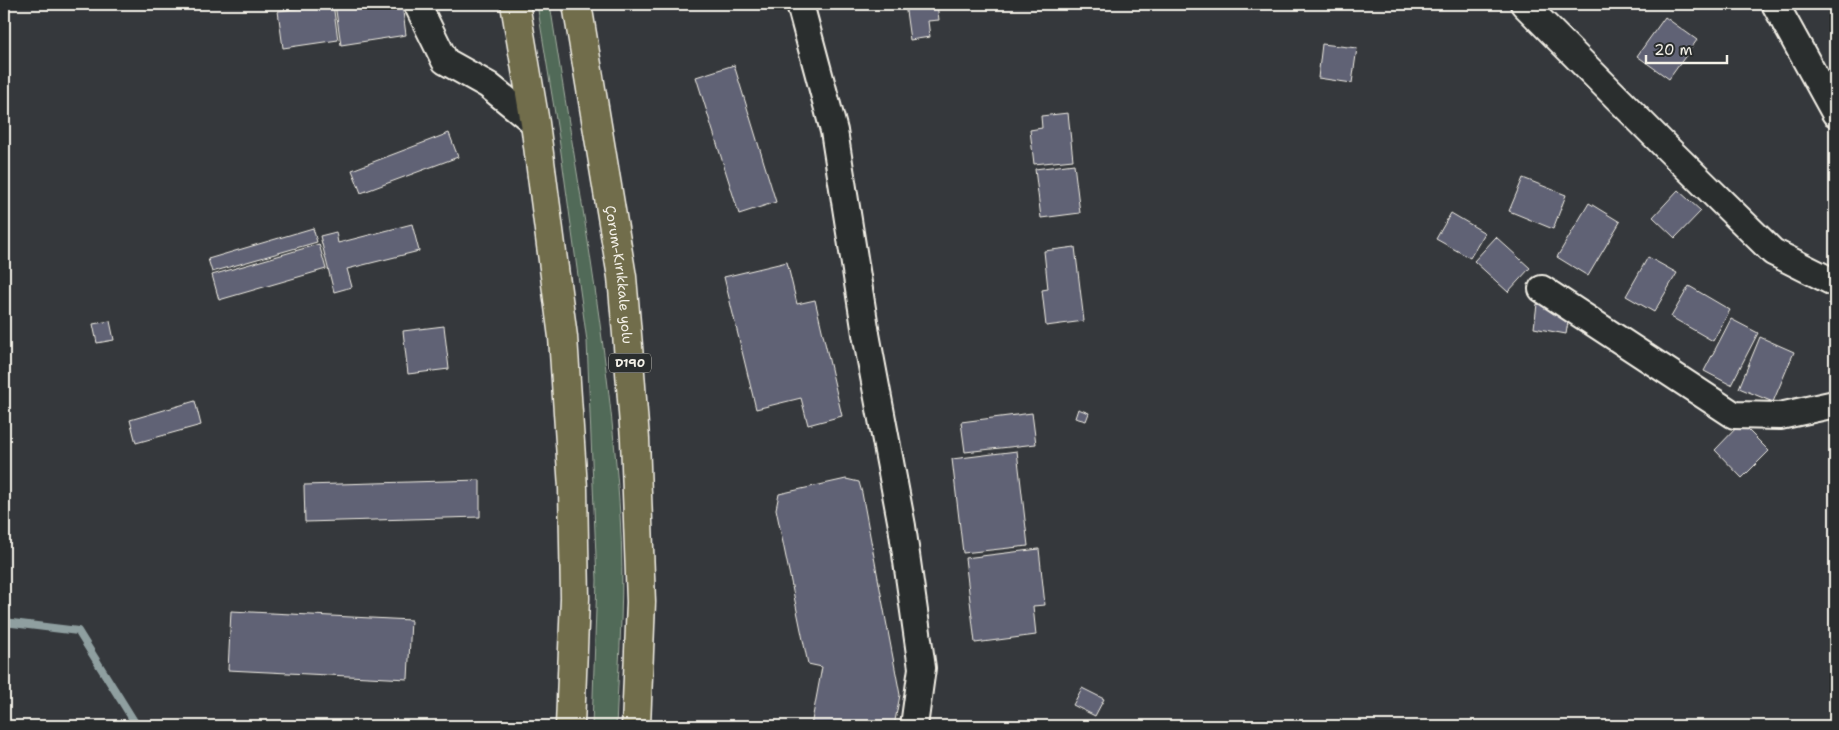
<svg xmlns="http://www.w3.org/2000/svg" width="1839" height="730" viewBox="0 0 1839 730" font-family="'Shantell Sans',sans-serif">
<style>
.green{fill:#516a58;stroke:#a2aea0}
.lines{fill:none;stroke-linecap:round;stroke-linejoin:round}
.stream{stroke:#8f9fa0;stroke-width:8}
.building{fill:#606274;stroke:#f4f1e8}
.minor-casing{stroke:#f4f1e8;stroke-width:30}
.highway-casing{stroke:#f4f1e8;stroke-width:31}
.minor{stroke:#2a2d2e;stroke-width:26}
.highway{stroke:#716d4b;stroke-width:28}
.labels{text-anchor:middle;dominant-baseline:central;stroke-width:4;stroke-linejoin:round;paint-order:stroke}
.shield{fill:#2a2d2e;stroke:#b7b6b0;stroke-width:1}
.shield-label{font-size:12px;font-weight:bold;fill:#f4f1e8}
.street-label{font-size:14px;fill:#f4f1e8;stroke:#2a2d2e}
</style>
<rect width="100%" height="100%" fill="#35383c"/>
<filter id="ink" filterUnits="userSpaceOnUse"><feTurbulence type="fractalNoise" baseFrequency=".02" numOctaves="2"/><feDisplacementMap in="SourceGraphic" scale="10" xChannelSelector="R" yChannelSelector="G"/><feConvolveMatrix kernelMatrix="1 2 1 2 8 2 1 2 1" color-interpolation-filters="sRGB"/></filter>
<g filter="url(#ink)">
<!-- green -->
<path class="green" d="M537,4h13c26,170 59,340 70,511 5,70 -1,141 -4,211h-24l5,-146 -10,-239 -28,-203z"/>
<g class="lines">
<!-- stream -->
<path class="stream" d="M4,622l74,9 59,95"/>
</g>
<!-- building -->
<path class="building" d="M333,4l5,36 -55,8 -5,-37z
M335,4h67l4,31 -65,10z
M905,4h32l2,16 -11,1 2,16 -20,3z
M1665,17l32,23 -28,39 -32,-23z
M1322,44l35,4 -5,35 -34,-5z
M734,65l42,137 -37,12 -43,-137z
M1068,113l5,47 -39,4 -4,-34 12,-2 -1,-12z
M449,133l9,24 -97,36 -9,-23z
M1074,164l6,49 -39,5 -6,-49z
M1523,178l43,17 -13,34 -44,-18z
M1678,190l23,21 -26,27 -22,-21z
M1589,203l31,19 -32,54 -31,-19z
M1451,213l34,20 -15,25 -34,-19z
M412,224l7,27 -72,18 5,18 -18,5 -14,-56 16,-4 2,11z
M313,228l4,14 -105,30 -4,-13z
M1496,237l34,31 -22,24 -34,-31z
M319,244l7,25 -107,31 -7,-25z
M1075,247l9,74 -38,5 -4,-36 6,-1 -4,-38z
M1648,257l29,16 -23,39 -28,-16z
M787,262l10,42 18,-4 27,116 -34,9 -7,-27 -45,11 -32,-132z
M1689,286l41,24 -17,31 -42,-24z
M1537,304l33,6 -4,24 -32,-6z
M1731,319l27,14 -27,52 -27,-14z
M110,321l4,19 -17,3 -4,-19z
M444,326l5,43 -41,5 -5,-43z
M1760,337l34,15 -21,50 -34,-14z
M195,401l6,24 -65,18 -6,-23z
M1078,409l11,4 -3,8 -11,-3z
M1032,413l4,31 -71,8 -4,-30z
M1741,423l28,28 -27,27 -27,-28z
M1017,451l11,95 -65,7 -11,-94z
M846,479l13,3 3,11 38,202 -6,31h-83l11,-59 -14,-3 -32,-155 3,-15z
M480,480v37l-175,5 -1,-37z
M1039,549l6,56 -12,1 3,29 -61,8 -10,-85z
M231,611l180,9 -3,59 -180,-9z
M1082,688l22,11 -9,17 -22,-11z"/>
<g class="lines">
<defs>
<path id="minor" d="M417,4l28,57 43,24 47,38
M800,4l34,127 32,203 36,192 20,142 -8,58
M1524,4l143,144 106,104 62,31
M1775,4l60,109
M1542,289l192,126 46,1 55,-12"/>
<g id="highway">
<path d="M515,4l20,119 28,214 10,151 2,110 -5,128"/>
<path id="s1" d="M577,4l45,273 6,69 7,93 6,163 -5,124"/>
</g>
</defs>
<!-- minor casing -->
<use href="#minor" class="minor-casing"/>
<!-- highway casing -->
<use href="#highway" class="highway-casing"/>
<!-- minor -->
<use href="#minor" class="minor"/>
<!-- highway -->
<use href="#highway" class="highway"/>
</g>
</g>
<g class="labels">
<!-- shield labels -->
<rect class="shield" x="609" y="353.5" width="42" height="19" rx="4"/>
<g class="shield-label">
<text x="630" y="363">D190</text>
</g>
<!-- street labels -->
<g class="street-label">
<text stroke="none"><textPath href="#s1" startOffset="274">Çorum-Kırıkkale yolu</textPath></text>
</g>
</g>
<!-- margin -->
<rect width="1839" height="730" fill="none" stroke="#2a2d2e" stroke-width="20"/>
<rect x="10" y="10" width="1819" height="710" fill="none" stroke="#f4f1e8" stroke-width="2" filter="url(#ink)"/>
<!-- scale -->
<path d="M1646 55v8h81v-8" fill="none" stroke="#f4f1e8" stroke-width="2.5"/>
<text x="1654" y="55" font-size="15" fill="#f4f1e8" stroke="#2a2d2e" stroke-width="4" paint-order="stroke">20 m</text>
</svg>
